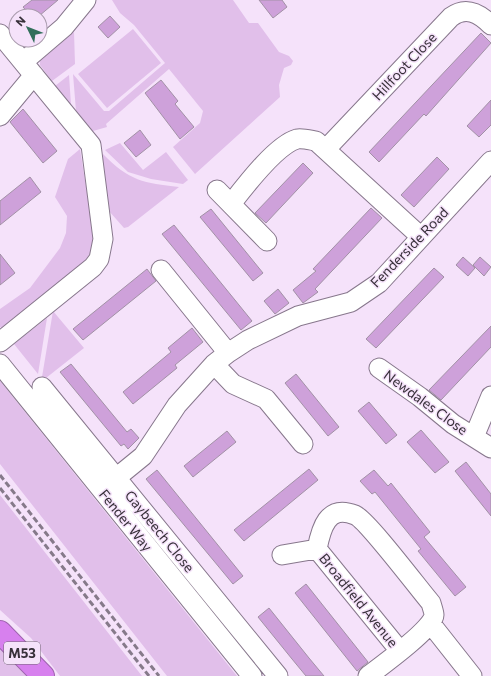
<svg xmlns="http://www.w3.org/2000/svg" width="491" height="676" viewBox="0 0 491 676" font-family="Commissioner,sans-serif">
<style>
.green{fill:#e1bfea}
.building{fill:#cea1da;stroke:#a291a6}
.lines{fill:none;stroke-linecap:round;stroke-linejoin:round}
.minor-casing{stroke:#87778c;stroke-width:21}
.highway-casing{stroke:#9f64af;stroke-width:24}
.minor{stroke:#fff;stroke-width:19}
.highway{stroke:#d780ee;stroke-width:22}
.rail{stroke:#867a8a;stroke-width:3;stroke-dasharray:6 3;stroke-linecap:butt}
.labels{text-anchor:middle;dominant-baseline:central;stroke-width:3;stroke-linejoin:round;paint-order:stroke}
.shield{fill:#f5e2fa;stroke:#706573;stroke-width:1}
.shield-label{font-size:13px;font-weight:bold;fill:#373039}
.street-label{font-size:14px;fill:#373039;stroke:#f5e2fa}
</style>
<rect width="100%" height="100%" fill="#f5e2fa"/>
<!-- green -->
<path class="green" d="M112,0h121l16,23h9l21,29 10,4 4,5 -2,4 -7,3 -5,17 1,12 -85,77 -22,-27 27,-24 3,-12 -34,-42 -63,55 1,3 -14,4 -17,-20 -3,-37 31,37h5l56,-48 -31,-38 -14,-12z
M133,29l28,34 -54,45 -29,-34z
M74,32l1,32 -23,17 -12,-16v-4z
M69,75l2,30 -16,-19z
M120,143l23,27 23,-18 22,28 -5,4 -32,-5 -23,-7 -23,-22z
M80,149l14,88 -2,14 -8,11 -82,66 -2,-1v-18l30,-21 30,-40 6,-15 1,-17 -12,-19 13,-38z
M103,154c26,27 41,29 76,33l-51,40 -4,1 -15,-17 -7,-53z
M53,311l31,37 -38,30 -4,-1z
M47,318l-9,56 -24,-30z
M0,381l237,295h-70l-167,-212z
M0,495l142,181h-82l-29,-38 -31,-28z
M0,643l31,33h-31z"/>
<!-- building -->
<path class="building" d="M32,0h26l-19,16h-8l-8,-9z
M259,0h23l5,7 -14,11z
M110,16l10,11 -12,11 -10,-11z
M481,33l10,10 -65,73 -2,-2 -45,48 -10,-10z
M161,80l17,21 -3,3 19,23 -14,12 -35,-46z
M491,100v25l-12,12 -12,-11z
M23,109l34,42 -14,12 -33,-41z
M140,130l11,15 -15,12 -12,-14z
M437,157l12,12 -35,38 -13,-12z
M303,163l10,10 -47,50 -11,-10z
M30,177l11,15 -41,33v-24z
M371,208l11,10 -67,71 3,3 -15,11 -10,-13 23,-19 -3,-2z
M211,209l52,64 -10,8 -53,-64z
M174,225l78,96 -11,9 -79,-96z
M0,254l15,19 -15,12z
M463,257l12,11 -7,8 -12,-11z
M480,257l11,10 -7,9 -11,-11z
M434,268l10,9 -68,71 -10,-9z
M147,269l9,12 -73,59 -10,-11z
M278,289l11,14 -14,11 -11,-13z
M491,326v21l-50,53 -12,-10z
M192,328l11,14 -28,23 2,3 -44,36 -10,-12 48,-40 -3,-4z
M71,364l56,68 4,-3 8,9 -11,11 -4,-5 -3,2 -61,-74z
M296,374l43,53 -11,9 -43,-53z
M369,402l28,33 -11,9 -28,-33z
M421,430l28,32 -14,11 -28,-31z
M227,431l9,11 -43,35 -9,-11z
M466,462l25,32v22l-36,-45z
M309,469l9,11 -74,61 -10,-11z
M157,470l86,106 -10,8 -87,-105z
M374,470l14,16 3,-3 39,49 -6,5 42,50 -11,9 -37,-45 3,-2 -46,-57 -3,2 -12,-13z
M306,584l62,78 -11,9 -62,-78z
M269,608l40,50 15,18h-18l-14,-17 -34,-42z"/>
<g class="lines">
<defs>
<path id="minor" d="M0,34l91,111 12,94 -4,20 -6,8 -93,75
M23,62l41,-35 22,-27
M0,116l34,-41
M326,149l125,-132c15,-11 28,-4 40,8
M217,190l50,51
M231,204c14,-18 45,-59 66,-65 5,-1 13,1 19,2l104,95
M161,270l67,83
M0,364l252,312
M214,364l19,20 33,15 37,45
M379,368l41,29 33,27 38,24
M42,387l236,289
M474,437l17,-41
M116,478l27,-22 34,-51 37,-41 14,-11 20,-13 50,-24 53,-14 28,-19 112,-122
M282,555l35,-6
M431,624l41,52
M368,676c12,-9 66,-48 66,-61 0,-3 -2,-8 -3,-12 -12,-14 -64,-83 -76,-88 -28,-11 -34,14 -38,34l83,102"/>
<path id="highway" d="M0,632l43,44"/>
</defs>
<!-- minor casing -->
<use href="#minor" class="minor-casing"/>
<!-- highway casing -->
<use href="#highway" class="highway-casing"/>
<!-- minor -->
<use href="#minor" class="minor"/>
<!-- highway -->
<use href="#highway" class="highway"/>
<!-- rail -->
<path class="rail" d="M0,475l159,201
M0,488l149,188"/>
</g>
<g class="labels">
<!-- shield labels -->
<rect class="shield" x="4" y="642" width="36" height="22" rx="3"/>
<g class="shield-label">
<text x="22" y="653">M53</text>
</g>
<!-- street labels -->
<g class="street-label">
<text transform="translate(404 66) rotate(-47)">Hillfoot Close</text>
<text transform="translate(409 247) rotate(-46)">Fenderside Road</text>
<text transform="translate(426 402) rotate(36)">Newdales Close</text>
<text transform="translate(126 520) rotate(51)">Fender Way</text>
<text transform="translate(160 531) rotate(51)">Gaybeech Close</text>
<text transform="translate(359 600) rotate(51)">Broadfield Avenue</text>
</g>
</g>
<!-- north arrow -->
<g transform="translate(28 28) rotate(313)"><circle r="19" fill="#f5e2fa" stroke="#a99bad"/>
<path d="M0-3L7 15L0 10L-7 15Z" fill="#326f5b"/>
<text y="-6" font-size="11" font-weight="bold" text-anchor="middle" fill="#373039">N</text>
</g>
</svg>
